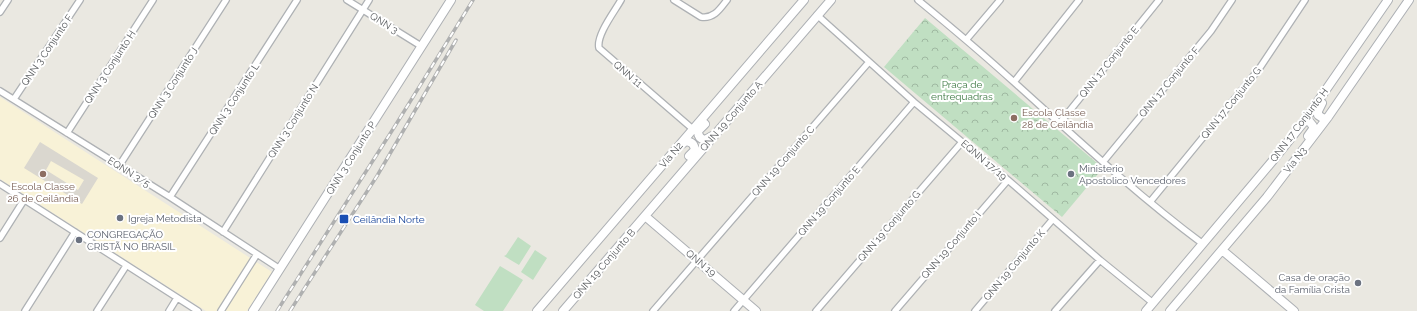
<svg xmlns="http://www.w3.org/2000/svg" width="1417" height="311" viewBox="0 0 1417 311" font-family="Raleway,sans-serif">
<style>
.commercial{fill:#f8f2d7}
.education{fill:#dad7cf;fill-rule:evenodd}
.grass{fill:#c0dfc2}
.forest{fill:url(#forest-crowns)}
.lines{fill:none;stroke-linecap:round;stroke-linejoin:round}
.street-casing{stroke:#aeb1b4;stroke-width:8}
.secondary-casing{stroke:#adb0b4;stroke-width:10}
.street{stroke:#fff;stroke-width:5.5}
.secondary{stroke:#fff;stroke-width:8}
.rail-casing{stroke:#afb0b0;stroke-width:3.5}
.rail{stroke:#fff;stroke-width:2;stroke-dasharray:6;stroke-linecap:butt}
.education-dot{fill:#8d6e63;stroke:#fff;stroke-width:1.5}
.worship-dot{fill:#6b7280;stroke:#fff;stroke-width:1.5}
.transit-dot{fill:#1a4fb4;stroke:#fff;stroke-width:1.5}
.labels{text-anchor:middle;dominant-baseline:central;stroke-width:4;stroke-linejoin:round;paint-order:stroke}
.street-label{font-size:10px;fill:#595c5f;stroke:#fff}
.park-label{font-size:10px;fill:#3e7a44;stroke:#fff}
.education-label{font-size:10px;fill:#785e54;stroke:#fff;text-anchor:start}
.worship-label{font-size:10px;fill:#5b616d;stroke:#fff;text-anchor:start}
.transit-label{font-size:10px;fill:#164399;stroke:#fff;text-anchor:start}
</style>
<defs>
<pattern id="forest-crowns" width="20" height="18" patternUnits="userSpaceOnUse"><rect width="20" height="18" fill="#c0dfc2"/><path d="M2 6a3 3 0 1 1 6 0M12 15a3 3 0 1 1 6 0" fill="none" stroke="#9fb8a1"/></pattern>
</defs>
<rect width="100%" height="100%" fill="#eae8e1"/>
<!-- commercial -->
<path class="commercial" d="M0,97l272,175 -25,39h-41l-206,-132z"/>
<!-- education -->
<path class="education" d="M40,142l58,36 -16,26 -58,-36zM51,161l33,19 -6,10 -32,-20z"/>
<!-- grass -->
<path class="grass" d="M518,237l13,9 -12,19 -15,-9 2,-1z
M535,250l12,8 -14,22 -12,-8z
M500,266l23,14 -20,31h-19l-9,-6z"/>
<!-- forest -->
<path class="forest" d="M925,18l178,150 -41,49 -178,-150z"/>
<g class="lines">
<defs>
<path id="street" d="M347,0l74,46
M621,0c-6,11 -25,35 -22,48l96,83
M674,0l27,17c13,2 19,-8 26,-17
M918,0c33,27 65,54 97,83 61,55 122,112 188,161
M0,12l8,-12
M817,15l97,87 94,78 92,80 53,43
M966,40l34,-40
M1014,82l65,-82
M0,91l170,106 110,72
M14,99l66,-99
M1059,124l100,-124
M67,133l86,-133
M1103,162l108,-131 21,-31
M119,166l107,-166
M0,184l198,127
M170,197l127,-197
M1150,202l109,-133 46,-69
M223,232l146,-232
M0,238l24,-38
M25,311l50,-79
M97,311l29,-45
M169,311l8,-13
M221,311l36,-57
M653,311l216,-249
M734,311l180,-209
M816,311l146,-169
M895,311l113,-131
M975,311l78,-92
M1055,311l45,-51"/>
<path id="secondary" d="M1322,103l-4,8v4l6,4 4,-2
M1303,123l3,-2h3l4,5v3l-5,7
M705,124l-7,7c0,5 2,8 7,9l7,-4
M682,144l4,-3c6,1 8,3 9,9l-6,6
M645,216l111,95
M1222,250l72,61
M253,311l198,-311
M537,311l267,-311
M563,311l268,-311
M1146,311l129,-153 28,-35 85,-123
M1170,311l97,-114 61,-80 81,-117"/>
</defs>
<!-- street casing -->
<use href="#street" class="street-casing"/>
<!-- secondary casing -->
<use href="#secondary" class="secondary-casing"/>
<!-- street -->
<use href="#street" class="street"/>
<!-- secondary -->
<use href="#secondary" class="secondary"/>
<defs>
<path id="rail" d="M277,311l118,-185 78,-126
M290,311l87,-135 79,-136"/>
</defs>
<!-- rail casing -->
<use href="#rail" class="rail-casing"/>
<!-- rail -->
<use href="#rail" class="rail"/>
</g>
<!-- markers -->
<g class="education-dot">
<circle cx="1014" cy="118" r="4"/>
<circle cx="43" cy="174" r="4"/>
</g>
<g class="worship-dot">
<circle cx="1071" cy="174" r="4"/>
<circle cx="120" cy="218" r="4"/>
<circle cx="79" cy="240" r="4"/>
<circle cx="1358" cy="283" r="4"/>
</g>
<rect class="transit-dot" x="339" y="214" width="10" height="10" rx="2"/>
<g class="labels">
<!-- street labels -->
<g class="street-label">
<text transform="translate(384 23) rotate(32)">QNN 3</text>
<text transform="translate(47 50) rotate(-56)">QNN 3 Conjunto F</text>
<text transform="translate(1109 62) rotate(-51)">QNN 17 Conjunto E</text>
<text transform="translate(110 67) rotate(-57)">QNN 3 Conjunto H</text>
<text transform="translate(628 74) rotate(41)">QNN 11</text>
<text transform="translate(1169 82) rotate(-50)">QNN 17 Conjunto F</text>
<text transform="translate(173 83) rotate(-57)">QNN 3 Conjunto J</text>
<text transform="translate(234 99) rotate(-57)">QNN 3 Conjunto L</text>
<text transform="translate(1231 103) rotate(-51)">QNN 17 Conjunto G</text>
<text transform="translate(731 116) rotate(-49)">QNN 19 Conjunto A</text>
<text transform="translate(293 121) rotate(-58)">QNN 3 Conjunto N</text>
<text transform="translate(1299 125) rotate(-53)">QNN 17 Conjunto H</text>
<text transform="translate(671 155) rotate(-50)">Via N2</text>
<text transform="translate(351 158) rotate(-58)">QNN 3 Conjunto P</text>
<text transform="translate(984 160) rotate(40)">EQNN 17/19</text>
<text transform="translate(1295 160) rotate(-52)">Via N3</text>
<text transform="translate(783 161) rotate(-49)">QNN 19 Conjunto C</text>
<text transform="translate(129 172) rotate(32)">EQNN 3/5</text>
<text transform="translate(829 201) rotate(-49)">QNN 19 Conjunto E</text>
<text transform="translate(889 226) rotate(-49)">QNN 19 Conjunto G</text>
<text transform="translate(951 245) rotate(-49)">QNN 19 Conjunto I</text>
<text transform="translate(701 263) rotate(40)">QNN 19</text>
<text transform="translate(604 264) rotate(-49)">QNN 19 Conjunto B</text>
<text transform="translate(1014 265) rotate(-50)">QNN 19 Conjunto K</text>
</g>
<!-- park labels -->
<g class="park-label">
<text x="962" y="84">Praça de<tspan x="962" dy="12">entrequadras</tspan></text>
</g>
<!-- education labels -->
<g class="education-label">
<text x="1022" y="112">Escola Classe<tspan x="1022" dy="12">28 de Ceilândia</tspan></text>
<text x="43" y="186" text-anchor="middle">Escola Classe<tspan x="43" dy="12">26 de Ceilândia</tspan></text>
</g>
<!-- worship labels -->
<g class="worship-label">
<text x="1079" y="168">Ministerio<tspan x="1079" dy="12">Apostolico Vencedores</tspan></text>
<text x="128" y="218">Igreja Metodista</text>
<text x="87" y="234">CONGREGAÇÃO<tspan x="87" dy="12">CRISTÃ NO BRASIL</tspan></text>
<text x="1350" y="277" text-anchor="end">Casa de oração<tspan x="1350" dy="12">da Família Crista</tspan></text>
</g>
<!-- transit labels -->
<g class="transit-label">
<text x="353" y="219">Ceilândia Norte</text>
</g>
</g>
</svg>
